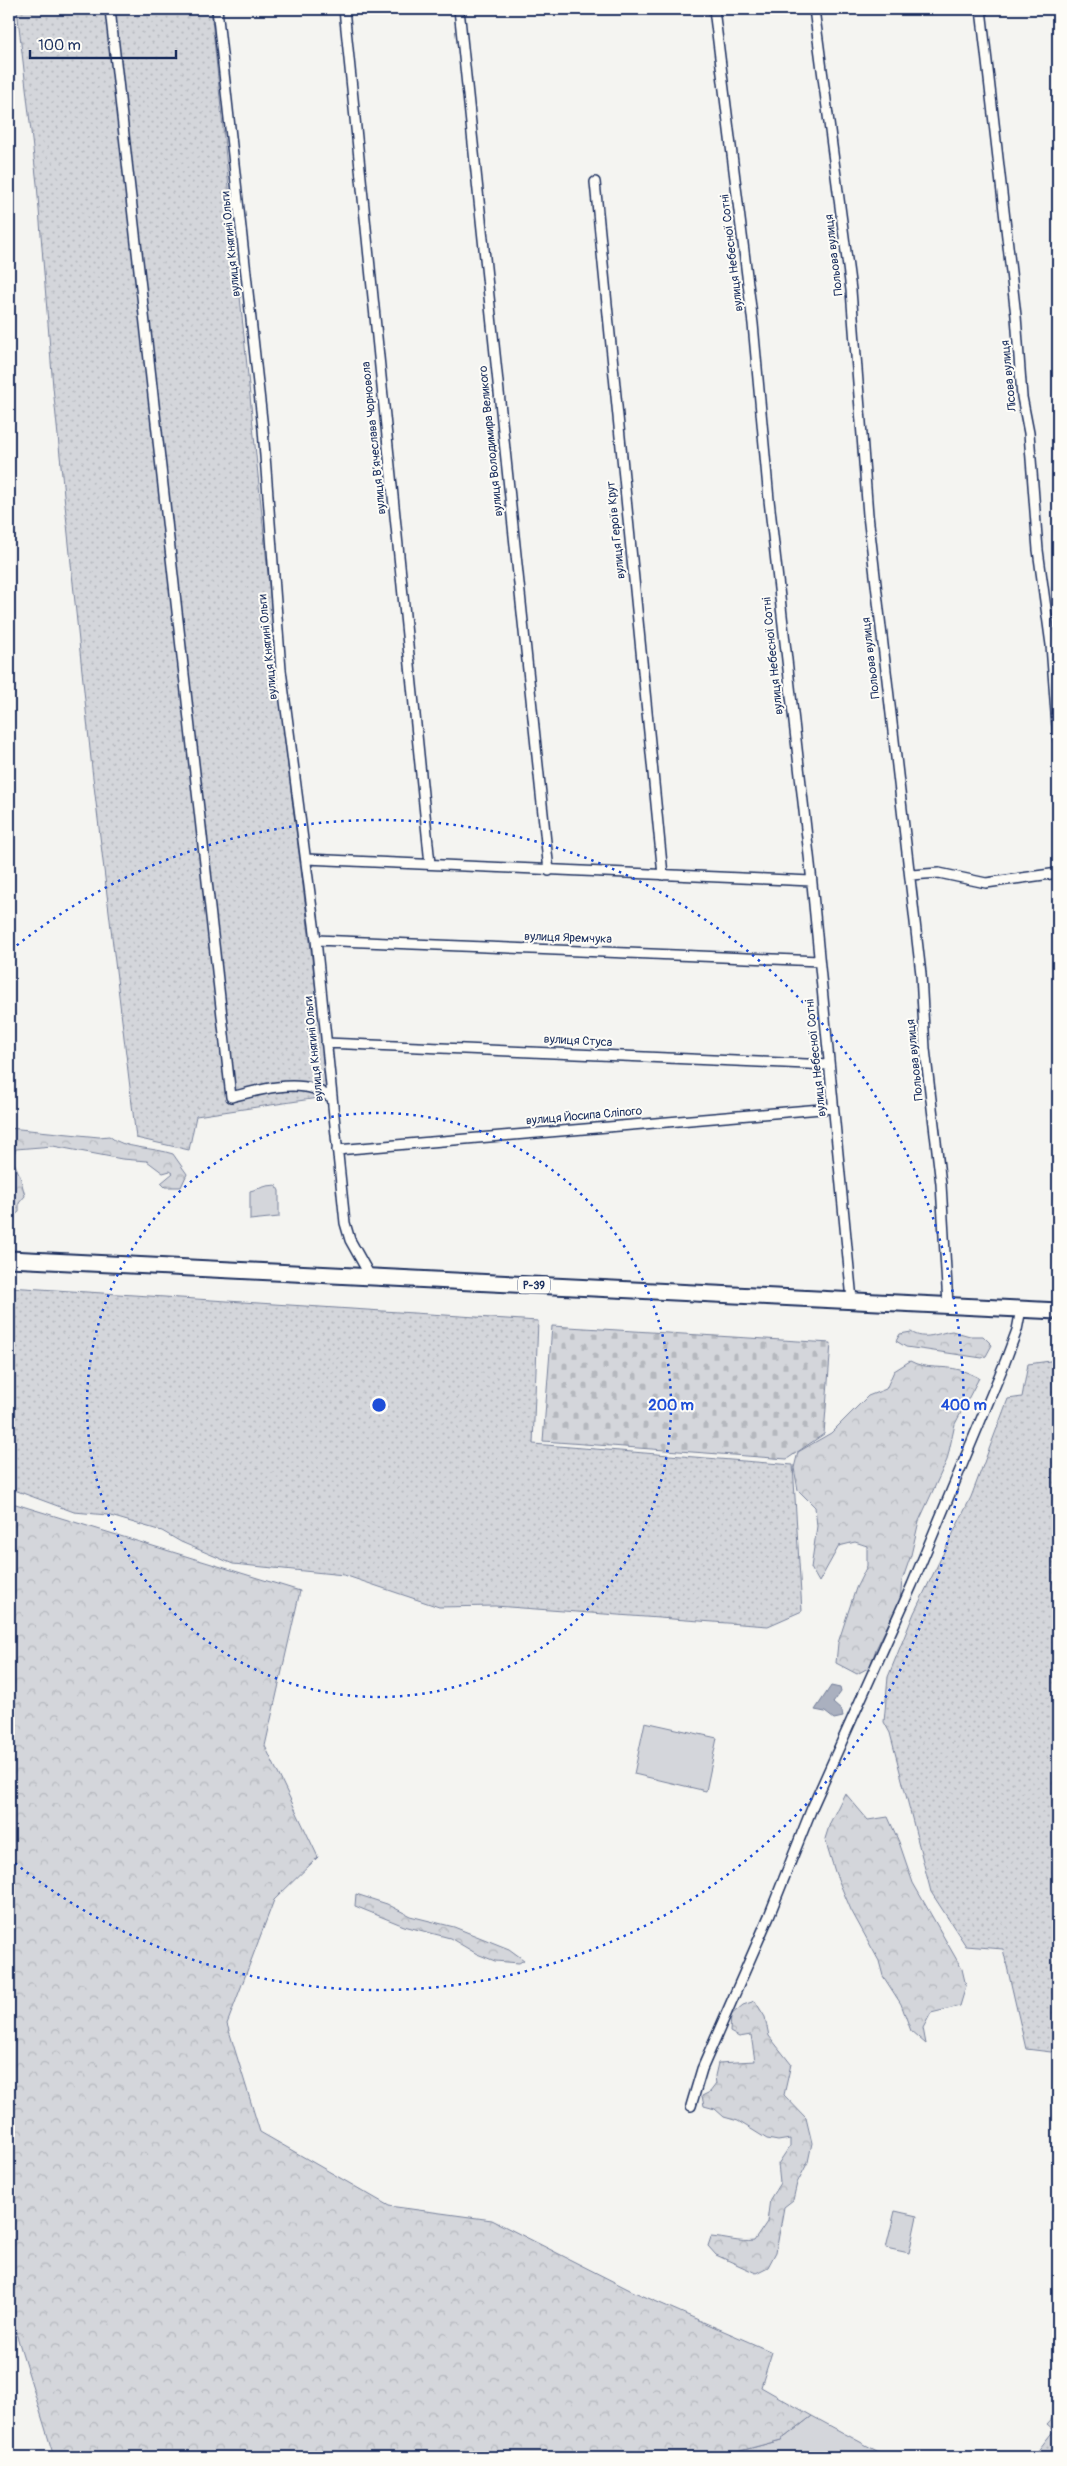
<svg xmlns="http://www.w3.org/2000/svg" width="1067" height="2466" viewBox="0 0 1067 2466" font-family="Pangolin,sans-serif">
<style>
.grass{fill:#d4d6db;stroke:#78829c}
.forest{fill:url(#forest-crowns);stroke:#78829c}
.cemetery{fill:url(#cemetery-stones);stroke:#78829c}
.garden{fill:url(#garden-dots);stroke:#78829c}
.water{fill:#aab0bf;stroke:#717c98}
.lines{fill:none;stroke-linecap:round;stroke-linejoin:round}
.minor-casing{stroke:#1b2f5e;stroke-width:12}
.primary-casing{stroke:#1b2f5e;stroke-width:19}
.minor{stroke:#fdfcf7;stroke-width:9}
.primary{stroke:#fdfcf7;stroke-width:15}
.ring{fill:none;stroke:#1d4ed8;stroke-width:2.5;stroke-dasharray:2.5 5}
.labels{text-anchor:middle;dominant-baseline:central;stroke-width:4;stroke-linejoin:round;paint-order:stroke}
.shield{fill:#fdfcf7;stroke:#5f6c8c;stroke-width:1}
.shield-label{font-size:11px;font-weight:bold;fill:#1b2f5e}
.street-label{font-size:12px;fill:#1b2f5e;stroke:#fdfcf7}
.centre{fill:#1d4ed8;stroke:#fdfcf7;stroke-width:2.5}
.ring-label{font-size:15px;text-anchor:middle;font-weight:bold;fill:#1d4ed8;stroke:#fdfcf7;stroke-width:4;stroke-linejoin:round;paint-order:stroke}
</style>
<defs>
<pattern id="forest-crowns" width="20" height="18" patternUnits="userSpaceOnUse" patternTransform="scale(1.25)"><rect width="20" height="18" fill="#d4d6db"/><path d="M2 6a3 3 0 1 1 6 0M12 15a3 3 0 1 1 6 0" fill="none" stroke="#b5b8be"/></pattern>
<pattern id="cemetery-stones" width="16" height="16" patternUnits="userSpaceOnUse" patternTransform="scale(1.25)"><rect width="16" height="16" fill="#d4d6db"/><path d="M2 7V4a2 2 0 0 1 4 0v3zM10 15v-3a2 2 0 0 1 4 0v3z" fill="#b5b8be"/></pattern>
<pattern id="garden-dots" width="8" height="8" patternUnits="userSpaceOnUse" patternTransform="scale(1.25)"><rect width="8" height="8" fill="#d4d6db"/><path d="M2 2h.1M6 6h.1" fill="none" stroke="#b5b8be" stroke-width="1.8" stroke-linecap="round"/></pattern>
</defs>
<rect width="100%" height="100%" fill="#f4f4f1"/>
<filter id="ink" filterUnits="userSpaceOnUse"><feTurbulence type="fractalNoise" baseFrequency=".02" numOctaves="2"/><feDisplacementMap in="SourceGraphic" scale="10" xChannelSelector="R" yChannelSelector="G"/><feConvolveMatrix kernelMatrix="1 2 1 2 8 2 1 2 1" color-interpolation-filters="sRGB"/></filter>
<g filter="url(#ink)">
<!-- grass -->
<path class="grass" d="M276,1185l3,6v26l-29,3v-29l17,-5z
M645,1722l72,16 -11,53 -72,-17z
M895,2211l22,5 -8,37 -23,-5z
M812,2416l76,41h-170l63,-17z"/>
<!-- forest -->
<path class="forest" d="M9,1128l90,9 10,-1c14,13 44,11 64,18l14,20 -6,13h-16l-4,-4 12,-10 -3,-2 -7,2 -16,-12 -25,-2 -69,-13 -37,3 -4,9 8,18 5,20 -6,7v9l-4,3h-6z
M952,1331l18,5h13l9,9 -6,11 -4,2 -76,-11 -10,-6 4,-7 11,-2c14,9 26,1 41,-1z
M910,1361c16,9 33,4 50,9 7,2 13,5 19,8l-24,46 -8,36 -28,61 -8,34 -9,26 -2,19 -24,49 -6,18 -13,7 -21,-11 2,-20 18,-55 11,-22v-20l-12,-4 -16,4 -20,36 -8,-14 6,-42 -2,-19 -17,-17 -4,-22 4,-16 33,-19 37,-37 18,-7 8,-18z
M9,1502l291,89 -35,155 53,111 -44,43 -47,124 33,108 129,74 103,14 140,71 140,61 -11,35 51,29 -31,24 -63,17h-664l-45,-147z
M845,1793l23,27 20,-3 11,25 14,41 49,86 4,17 -6,20 -29,7 -8,15 3,16 -15,-13 -10,-27 -18,-28 -4,-15 -28,-51 -16,-38 -10,-33 5,-16z
M356,1894l31,10 23,12 44,11 55,22 15,11 -5,3 -24,-2 -18,-7 -27,-16 -46,-12 -49,-20z
M755,2001l10,16 4,19 22,28 -7,31 22,23 6,25 -4,19 -11,21 -4,17 -9,7 -8,45 -8,15 -12,6 -40,-18 -8,-9 3,-9c14,1 29,6 43,4l13,-19 3,-23 10,-16 -2,-19 12,-18v-7l-12,2 -11,-2 -29,-18 -14,-4 -9,-8 -11,-3 -2,-10 8,-4 6,-8 -1,-8 3,-13 37,-2 -4,-26 -12,2 -9,-5 1,-17 12,-10z"/>
<!-- cemetery -->
<path class="cemetery" d="M552,1326l279,17 -7,91 -37,25 -244,-18z"/>
<!-- garden -->
<path class="garden" d="M17,9h194l73,724 44,355 -3,9 -129,19 -7,34 -53,-12 -44,-369 -39,-382 -16,-203z
M9,1287l529,34 -5,123 260,21 9,146 -34,15 -273,-20 -56,1 -95,-32 -111,-11 -52,-22 -19,-11 -55,-16 -33,-3 -65,-24z
M1058,1354v696l-7,2 -25,-3 -23,-100 -37,-3 -35,-54 -41,-159 -6,-11 4,-45 26,-64 57,-116 37,-98 14,-2 6,-33 29,-4z
M1058,2412v45h-25l21,-27 -7,-6z"/>
<!-- water -->
<path class="water" d="M831,1686l9,2 1,4 -8,11 9,8 1,6 -9,2 -9,-7 -10,-2z"/>
<g class="lines">
<defs>
<path id="minor" d="M110,9l121,1088c25,-6 57,-16 83,-8 6,2 12,6 17,8
M217,9l46,420 18,241 35,270 29,283 5,17 20,36
M344,9l86,855
M459,9l90,862
M714,9l39,315 16,176 42,373 41,427
M814,9l37,281 17,225 53,459 4,75 16,135 7,121
M981,9l35,307 6,81 7,36 9,117 13,95 7,95
M595,182l68,693
M306,859l505,22
M911,875l28,-2 47,10 72,-10
M316,940l503,21
M326,1043l503,22
M337,1150l496,-42
M691,2106l11,-37 67,-153 43,-108 100,-223 93,-223 12,-32 4,-21"/>
<path id="primary" d="M9,1259l1049,52"/>
</defs>
<!-- minor casing -->
<use href="#minor" class="minor-casing"/>
<!-- primary casing -->
<use href="#primary" class="primary-casing"/>
<!-- minor -->
<use href="#minor" class="minor"/>
<!-- primary -->
<use href="#primary" class="primary"/>
</g>
</g>
<!-- distance rings -->
<g class="ring">
<circle cx="379" cy="1405" r="292"/>
<path d="M11 950A585 585 0 1 1 11 1860"/>
</g>
<g class="labels">
<!-- shield labels -->
<rect class="shield" x="518" y="1276.5" width="32" height="17" rx="4"/>
<g class="shield-label">
<text x="534" y="1285">Р-39</text>
</g>
<!-- street labels -->
<g class="street-label">
<text transform="translate(231 244) rotate(-96)">вулиця Княгині Ольги</text>
<text transform="translate(732 253) rotate(-97)">вулиця Небесної Сотні</text>
<text transform="translate(834 255) rotate(-97)">Польова вулиця</text>
<text transform="translate(1009 376) rotate(-96)">Лісова вулиця</text>
<text transform="translate(374 438) rotate(-96)">вулиця Вʼячеслава Чорновола</text>
<text transform="translate(491 441) rotate(-96)">вулиця Володимира Великого</text>
<text transform="translate(616 530) rotate(-96)">вулиця Героїв Крут</text>
<text transform="translate(268 647) rotate(-96)">вулиця Княгині Ольги</text>
<text transform="translate(773 656) rotate(-96)">вулиця Небесної Сотні</text>
<text transform="translate(871 658) rotate(-97)">Польова вулиця</text>
<text transform="translate(568 938) rotate(2)">вулиця Яремчука</text>
<text transform="translate(578 1041) rotate(3)">вулиця Стуса</text>
<text transform="translate(314 1049) rotate(-96)">вулиця Княгині Ольги</text>
<text transform="translate(816 1058) rotate(-96)">вулиця Небесної Сотні</text>
<text transform="translate(915 1060) rotate(-96)">Польова вулиця</text>
<text transform="translate(584 1116) rotate(-5)">вулиця Йосипа Сліпого</text>
</g>
</g>
<circle cx="379" cy="1405" r="8" class="centre"/>
<g class="ring-label">
<text x="671" y="1410">200 m</text>
<text x="964" y="1410">400 m</text>
</g>
<!-- margin -->
<rect width="1067" height="2466" fill="none" stroke="#fdfcf7" stroke-width="30"/>
<rect x="15" y="15" width="1037" height="2436" fill="none" stroke="#1b2f5e" stroke-width="2" filter="url(#ink)"/>
<!-- scale -->
<path d="M30 50v8h146v-8" fill="none" stroke="#1b2f5e" stroke-width="2.5"/>
<text x="38" y="50" font-size="15" fill="#1b2f5e" stroke="#fdfcf7" stroke-width="4" paint-order="stroke">100 m</text>
</svg>
